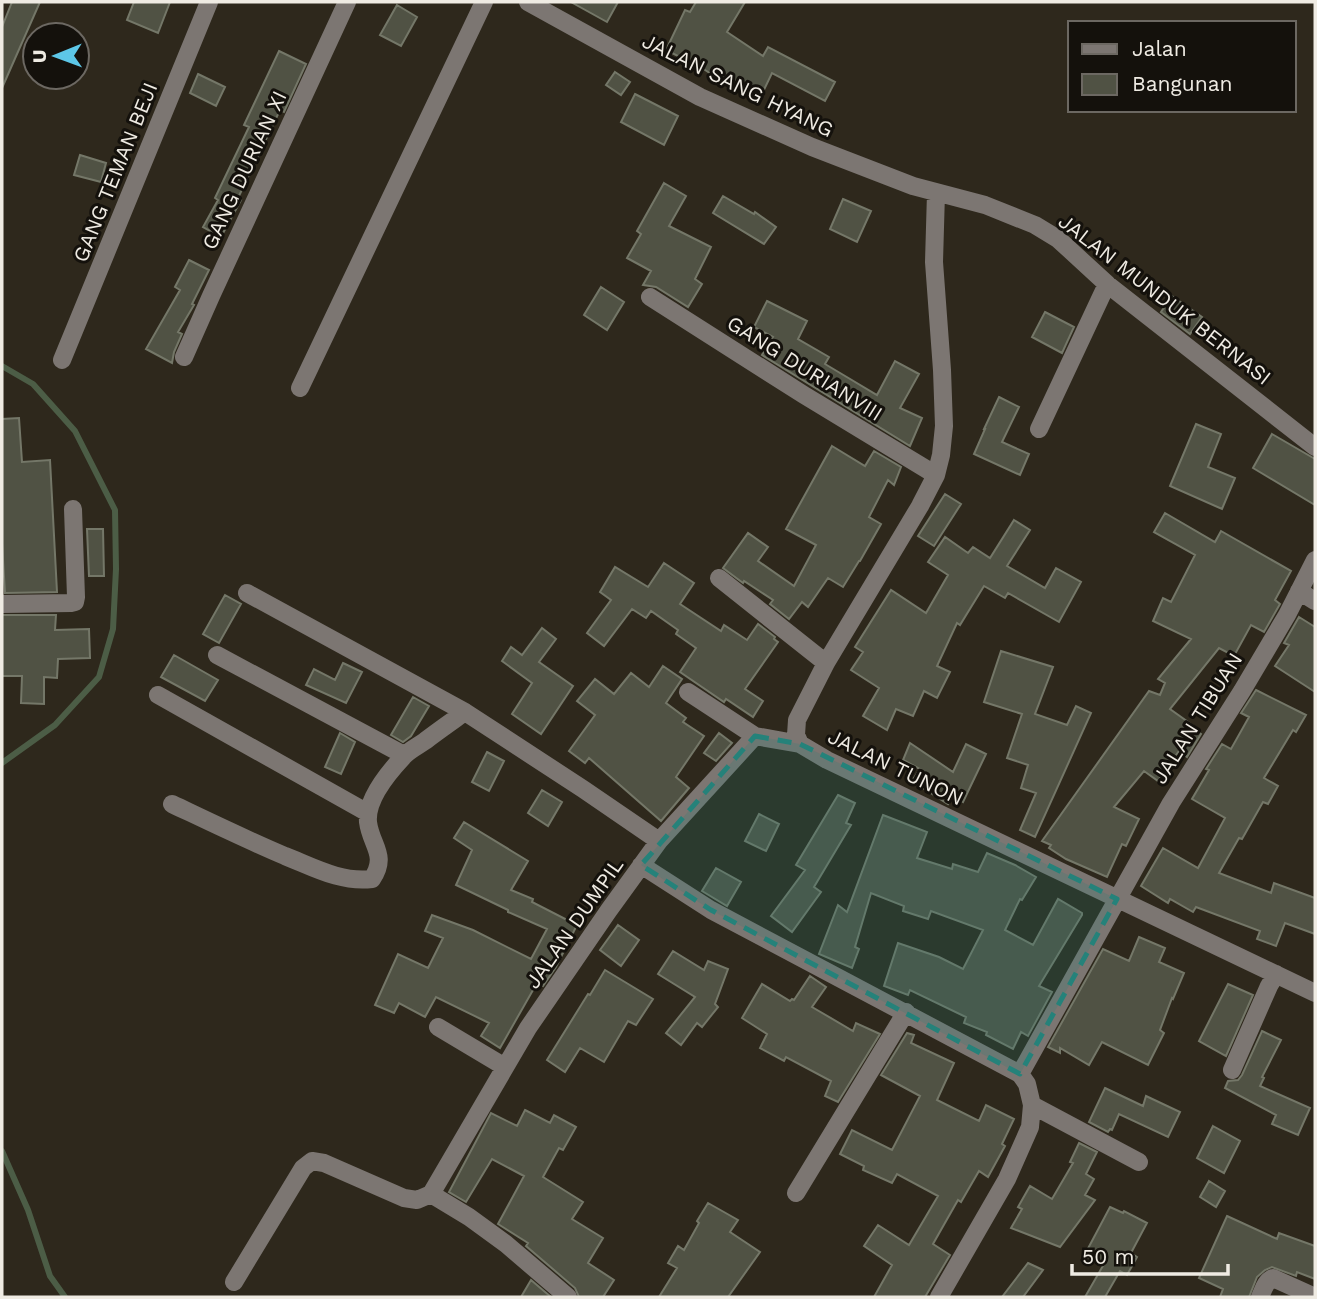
<svg xmlns="http://www.w3.org/2000/svg" width="1317" height="1299" viewBox="0 0 1317 1299" font-family="'Work Sans',sans-serif">
<style>
.lines{fill:none;stroke-linecap:round;stroke-linejoin:round}
.stream{stroke:#4c5d46;stroke-width:6}
.building{fill:#505244;stroke:#747768;stroke-width:2}
.minor{stroke:#7c7672;stroke-width:18}
.marked{fill:#25827a;fill-opacity:0.2;stroke:#25827a;stroke-width:5;stroke-dasharray:14 9;stroke-linejoin:round}
.labels{text-anchor:middle;dominant-baseline:central;stroke-width:6;stroke-linejoin:round;paint-order:stroke}
.street-label{font-size:21px;fill:#efebe3;stroke:#14110c}
</style>
<rect width="100%" height="100%" fill="#2e281c"/>
<g class="lines">
<!-- stream -->
<path class="stream" d="M2,366l31,18 42,47 40,79 1,59 -3,60 -14,48 -44,48 -53,38
M2,1151l26,59 22,66 15,21"/>
</g>
<!-- building -->
<path class="building" d="M12,2h28l-38,86v-61z
M134,2h36l-12,31 -31,-13z
M571,2h47l-11,20z
M696,2h49l-18,30 36,24 5,-9 67,35 -10,19 -53,-28 -12,25 -40,-21 -1,2 -17,-11 -36,-18 19,-40 5,2z
M397,5l20,12 -16,29 -21,-11z
M279,51l27,13 -22,48 -4,-2 -42,88 3,2 -20,37 -18,-10 15,-27 -3,-2 34,-71 -5,-2z
M615,72l15,10 -9,13 -15,-10z
M198,74l27,13 -9,19 -26,-13z
M635,94l43,22 -14,29 -43,-23z
M80,155l26,8 -5,19 -27,-7z
M664,183l22,13 -17,30 42,21 -16,32 7,5 -14,23 -32,-20 -13,-2 8,-14 -24,-13 14,-24 -4,-3z
M723,196l31,18 1,-2 21,15 -12,17 -51,-31z
M843,199l28,12 -14,31 -27,-13z
M189,260l20,10 -17,34 2,1 -16,27 4,2 -8,18 -2,11 -26,-14 34,-59 -5,-3z
M601,287l23,15 -17,28 -23,-15z
M1172,296l30,21 -12,17 -29,-22z
M767,301l40,20 -9,18 31,18 -4,7 52,31 18,-34 24,13 -19,34 22,10 -12,28 -148,-91 11,-18 -19,-10z
M1045,312l29,15 -12,26 -30,-16z
M999,397l20,10 -17,35 27,12 -9,21 -46,-21 11,-25h-1z
M19,418l3,44 28,-2 7,132 -52,1 -3,-50v-124z
M1196,424l25,10 -13,33 27,11 -13,31 -52,-23z
M1272,434l43,25v46l-62,-37z
M832,446l33,20 9,-15 27,16 -7,18 -6,-5 -19,37 12,7 -21,37h-1l-16,26 -15,-9 -20,29 -6,-5 -13,17 -19,-15 3,-4 -29,-19 -1,2 -20,-15 25,-35 20,14 -10,14 36,25 22,-41 -30,-16z
M945,494l16,10 -27,42 -16,-10z
M1165,513l50,29 6,-11 70,40 -16,29 5,4 -16,28 -13,-7 -17,31 -15,-8 -49,61 28,20 -1,2 4,3 -14,23 -8,-6 -21,30 -14,-10 -30,36 25,12 -13,27 -4,-2 -15,33 -41,-18 -17,-11 2,-3 -9,-4 107,-150 11,4 5,-12 -7,-4 33,-40 -38,-18 10,-23 8,4 24,-47 -41,-23z
M1014,520l16,10 -23,36 38,22 11,-20 25,14 -22,40 -51,-29 -3,5 -21,-12 -24,39 -3,-2 -20,43 13,6 -13,26 -13,-7 -11,25 -17,-7 -9,21 -24,-14 16,-28 -28,-18 12,-18 -8,-5 36,-57 35,23 22,-38 -20,-13 17,-25 23,16 5,-6 17,11z
M87,529h16l1,47h-15z
M664,563l30,20 -14,21 41,27 3,-6 23,15 11,-16 17,13 -1,2 4,3 -33,47 18,12 -10,16 -27,-18 -2,3 -44,-30 16,-24 -20,-14 2,-4 -27,-19 -5,7 -14,-9 -28,37 -17,-13 24,-33 -11,-8 15,-25 33,20z
M225,595l16,9 -22,39 -16,-9z
M2,615h54l-1,15 34,-1 1,29 -32,1 -1,19 -13,-1v27l-23,-1 1,-27h-20z
M1299,617l16,10v65l-40,-26 14,-21 -5,-2z
M542,628l14,11 -17,23 34,24 -32,48 -29,-20 20,-31 -30,-22 9,-14 11,8z
M1001,651l52,16 -18,47 32,11 9,-19 15,7 -56,124 -15,-7 16,-37 -15,-5 7,-23 -21,-7 15,-44 -38,-12z
M174,655l44,25 -13,21 -44,-24z
M343,663l19,9 -16,31 -40,-18 8,-16 21,11z
M663,666l19,13 -16,24 20,15 -3,4 21,14 -28,41 13,11 -28,33 -72,-63 -4,5 -16,-12 26,-36 -18,-14 18,-22 19,15 17,-21 18,14z
M1256,690l50,25 -10,17 -3,-2 -29,48 14,8 -10,18 -5,-2 -21,37 -3,-1 -20,35 52,20 3,-10 41,15v36l-30,-11 -9,23 -19,-7 3,-8 -64,-24 -3,5 -23,-13 -2,4 -27,-17 22,-38 35,20 27,-50 -33,-19 17,-29 -3,-1 16,-25 9,5 18,-32 -8,-4z
M413,697l16,9 -18,30 -8,6 -12,-7z
M340,733l15,9 -14,32 -16,-7z
M719,733l13,10 -16,18 -12,-8z
M910,743l43,29 13,-28 20,10 -23,48 -10,-6 -5,8 -36,-23 8,-12 -17,-9z
M487,752l17,9 -15,30 -17,-9z
M542,790l20,12 -14,24 -20,-13z
M838,795l17,8 -9,20 5,2 -37,62 7,5 -29,40 -21,-16 34,-46 -9,-5z
M759,814l20,10 -13,27 -21,-10z
M883,815l44,17 -10,26 35,11 1,-5 25,8 9,-19 28,12 21,12 -14,23 -2,-1 -15,31 28,15 25,-46 24,14v2l-43,71 13,6 -24,44 -7,-4 -8,17 -27,-14 1,-3 -23,-9 2,-6 -56,-27 -2,5 -24,-9 14,-43 41,14 24,12 20,-39 -52,-19 -3,8 -25,-8 1,-5 -33,-13 -16,54 4,2 -7,19 -33,-14 19,-49 9,7z
M464,822l64,39 -17,29 22,9 -1,3 45,23 -21,42 -13,19 -6,-3 -37,65 -19,-12 8,-13 -53,-26 -11,20 -26,-14 -5,10 -19,-8 23,-51 30,14 15,-30 -18,-7 7,-16 41,15 58,29 16,-30 -39,-17v-2l-52,-25 16,-35 -18,-12z
M716,868l25,14 -14,24 -25,-15z
M618,925l21,15 -18,26 -21,-16z
M1139,937l26,11 -6,14 25,11 -11,26 -1,-1 -12,32 4,3 -16,32 -46,-23 -13,23 -29,-17v5l-12,-6 55,-98 26,12z
M673,951l31,19 4,-9 20,8 -13,35 3,3 -16,20 -5,-4 -16,22 -15,-12 29,-36 -37,-23z
M605,970l48,29 -17,26 -8,-4 -24,41 -24,-14 -15,24 -18,-12 41,-66 2,1z
M810,976l16,11 -14,20 41,24 3,-8 24,11 -42,68 -13,-6 6,-15 -45,-24 -2,4 -24,-13 7,-14 -25,-16 20,-34 28,17 2,-2 2,1z
M1228,984l25,11 -27,61 -27,-15z
M1262,1031l19,9 -19,37 2,1 -4,8 50,22 -12,27 -26,-11 4,-9 -51,-27 3,-7 10,-1 4,-5z
M907,1033l7,2 -3,8 43,20 -17,37 42,21 7,-16 28,14 -12,25 3,2 -17,31 -9,-6 -18,31 -3,-2 -25,44 17,11 -25,42h-51l18,-32 -28,-19 14,-21 31,20 29,-49 -41,-22 -5,9 -29,-13 1,-4 -24,-12 12,-24 40,20 28,-54 -39,-21z
M1105,1088l38,18 3,-10 34,16 -12,25 -49,-23 -7,16 -2,-1 -2,3 -19,-10z
M525,1110l25,13 4,-8 22,12 -13,23 -4,-2 -16,29 40,25 -11,17 31,19 -15,25 26,17 -11,17h-24l-4,-9 -49,-42 2,-3 -30,-19 26,-48 -32,-17 -26,43 -17,-10 42,-79 26,13z
M1213,1126l27,15 -16,32 -27,-15z
M1079,1143l18,9 -11,22 8,5 -9,16 10,5 -35,47 -49,-19 11,-19 -4,-2 12,-21 22,13 21,-36 -3,-1z
M1209,1181l16,10 -9,16 -16,-10z
M708,1203l30,17 -8,12 30,20 -32,45h-69l18,-29 -9,-5 10,-17 6,4 15,-27 -2,-2z
M1110,1207l13,6 1,-2 23,12 -16,30 6,4 -10,18 -7,-4 -15,26h-20l19,-33 -20,-8z
M1227,1216l50,23 2,-6 36,13v33l-18,-7 -1,4 -24,-9 -7,3 -8,7 -8,20h-29l3,-8 -24,-11z
M1028,1263l15,7 -20,27h-21z
M531,1280l20,17h-30z"/>
<g class="lines">
<!-- minor -->
<path class="minor" d="M528,2l172,95 112,50 101,39 72,19 50,20 23,14 49,45 208,163
M936,193l-2,69 8,108 2,56 -3,29 -5,20 -16,31 -94,157 -29,57 -1,15 4,9 27,16 488,233
M650,297l154,98 132,80
M184,357l27,-61 136,-294
M62,360l147,-358
M300,388l184,-386
M1039,429l68,-145
M719,578l107,85
M1299,591l16,10
M247,593l218,119 118,77 76,52
M2,604l69,-1 4,-1 1,-5 -3,-88
M217,655l187,100
M688,692l67,44
M158,695l210,118
M172,804c38,18 75,36 113,52 28,11 56,27 87,23 16,-24 -1,-33 -4,-57 -2,-23 20,-49 35,-65 6,-7 15,-11 22,-16 13,-10 26,-19 40,-29
M641,865l70,45 309,164 7,10 5,21 -2,22 -23,52 -68,118
M438,1027l67,40
M1232,1070l37,-84 7,-12
M1020,1074l151,-271 71,-112 45,-76 28,-55
M1032,1105l107,57
M796,1193l110,-181
M431,1194l97,-166 81,-118 50,-69 96,-105 45,8
M431,1194l38,23 37,27 62,53
M234,1282l69,-114 9,-7 12,2 80,35 13,2 14,-6
M1260,1297c3,-6 5,-16 13,-19l42,19"/>
</g>
<!-- marked area -->
<path class="marked" d="M755,736l45,8 317,155 -97,175 -309,-164 -70,-45z"/>
<g class="labels">
<!-- street labels -->
<g class="street-label">
<text transform="translate(738 85) rotate(26)">JALAN SANG HYANG</text>
<text transform="translate(244 170) rotate(-65)">GANG DURIAN XI</text>
<text transform="translate(115 172) rotate(-68)">GANG TEMAN BEJI</text>
<text transform="translate(1165 299) rotate(38)">JALAN MUNDUK BERNASI</text>
<text transform="translate(805 368) rotate(32)">GANG DURIANVIII</text>
<text transform="translate(1197 718) rotate(-58)">JALAN TIBUAN</text>
<text transform="translate(896 767) rotate(26)">JALAN TUNON</text>
<text transform="translate(574 923) rotate(-55)">JALAN DUMPIL</text>
</g>
</g>
<!-- border -->
<rect width="1317" height="1299" fill="none" stroke="#efebe3" stroke-width="7"/>
<!-- legend -->
<rect x="1068" y="21" width="228" height="91" fill="#14110c" stroke="#6c6862" stroke-width="2"/>
<rect x="1082" y="44" width="35" height="10" fill="#7c7672" stroke="#6c6862" stroke-width="2"/>
<text x="1132" y="56" font-size="21" fill="#efebe3">Jalan</text>
<rect x="1082" y="74" width="35" height="21" fill="#505244" stroke="#6c6862" stroke-width="2"/>
<text x="1132" y="91" font-size="21" fill="#efebe3">Bangunan</text>
<!-- north arrow -->
<g transform="translate(56 56) rotate(269)"><circle r="33" fill="#14110c" stroke="#6c6862" stroke-width="2"/>
<path d="M0-5L12 26L0 18L-12 26Z" fill="#5dc7e8"/>
<text y="-10" font-size="19" font-weight="bold" text-anchor="middle" fill="#efebe3">U</text>
</g>
<!-- scale -->
<path d="M1072 1264v10h156v-10" fill="none" stroke="#efebe3" stroke-width="3.5"/>
<text x="1082" y="1264" font-size="21" fill="#efebe3" stroke="#14110c" stroke-width="5" paint-order="stroke">50 m</text>
</svg>
